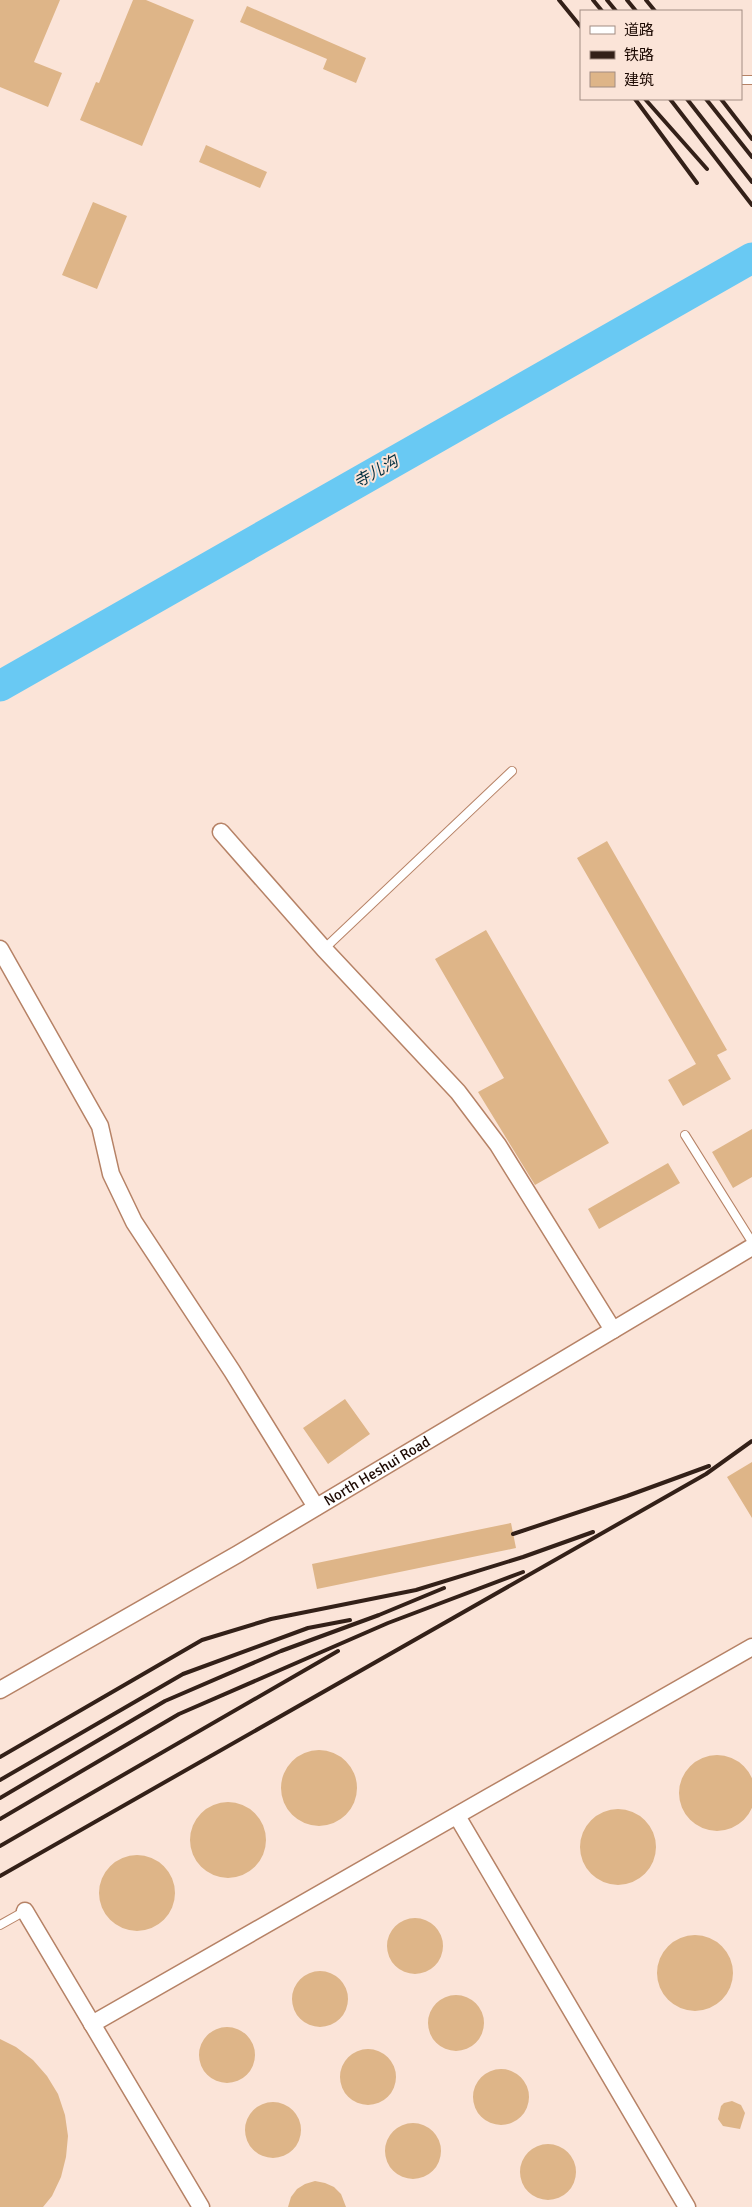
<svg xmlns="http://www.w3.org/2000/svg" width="752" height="2207" viewBox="0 0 752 2207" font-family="Signika,'Noto Sans SC',sans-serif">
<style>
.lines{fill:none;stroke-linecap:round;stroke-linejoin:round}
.river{stroke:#69c9f3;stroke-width:31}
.building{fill:#deb588}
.service-casing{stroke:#b68266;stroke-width:10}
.minor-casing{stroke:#b68266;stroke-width:19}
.service{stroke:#fff;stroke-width:8}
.minor{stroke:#fff;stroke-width:16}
.rail{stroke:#332018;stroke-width:4}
.labels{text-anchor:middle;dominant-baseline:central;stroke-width:4;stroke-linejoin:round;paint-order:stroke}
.street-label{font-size:15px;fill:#1c0902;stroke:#fbe4d8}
.water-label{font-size:16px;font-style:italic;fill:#023041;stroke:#fbe4d8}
</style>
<rect width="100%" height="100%" fill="#fbe4d8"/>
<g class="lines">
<!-- river -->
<path class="river" d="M0,686l752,-428"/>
</g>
<!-- building -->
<path class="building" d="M0,0h60l-26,62 28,11 -14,34 -48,-20z
M133,0h13l48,20 -52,126 -62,-26 16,-38 3,1z
M247,6l119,52 -10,25 -33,-14 4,-10 -87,-37z
M206,145l61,27 -7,16 -61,-26z
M93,202l34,14 -30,73 -35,-14z
M607,841l120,209 -10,5 14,24 -48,27 -15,-26 28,-16 -119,-206z
M486,930l123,213 -74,42 -57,-93 26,-14 -69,-119z
M752,1129v48l-19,11 -21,-36z
M668,1163l12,20 -81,46 -11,-20z
M345,1399l25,35 -42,30 -25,-36z
M752,1462v56l-25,-41z
M511,1523l5,25 -199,41 -5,-25z
M281 1788a38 38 0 1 1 76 0a38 38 0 1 1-76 0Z
M679 1793a38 38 0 1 1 76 0a38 38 0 1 1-76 0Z
M190 1840a38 38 0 1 1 76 0a38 38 0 1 1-76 0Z
M580 1847a38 38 0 1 1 76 0a38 38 0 1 1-76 0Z
M99 1893a38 38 0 1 1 76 0a38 38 0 1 1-76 0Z
M387 1946a28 28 0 1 1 56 0a28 28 0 1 1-56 0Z
M657 1973a38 38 0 1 1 76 0a38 38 0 1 1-76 0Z
M292 1999a28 28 0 1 1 56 0a28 28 0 1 1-56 0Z
M428 2023a28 28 0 1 1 56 0a28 28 0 1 1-56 0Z
M199 2055a28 28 0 1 1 56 0a28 28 0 1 1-56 0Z
M0,2039l16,8 17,13 14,16 11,18 7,21 3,21 -2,21 -5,20 -9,19 -9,11h-43z
M340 2077a28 28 0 1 1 56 0a28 28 0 1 1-56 0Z
M473 2097a28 28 0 1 1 56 0a28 28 0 1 1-56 0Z
M732,2101l9,4 4,8 -5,16 -17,-3 -5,-7 3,-13 3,-3z
M245 2130a28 28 0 1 1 56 0a28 28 0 1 1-56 0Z
M385 2151a28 28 0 1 1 56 0a28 28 0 1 1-56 0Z
M520 2172a28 28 0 1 1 56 0a28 28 0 1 1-56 0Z
M315,2181l10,2 9,4 7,7 5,13h-58l3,-10 6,-8 8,-5z"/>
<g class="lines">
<defs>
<path id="service" d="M743,80h9
M324,949l188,-178
M685,1135l67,107
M0,1925l25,-14"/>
<g id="minor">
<path d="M221,832l103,117 134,143 40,53 115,185"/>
<path d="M0,949l100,177 11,48 23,48 98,149 84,136"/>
<path id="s1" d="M0,1690l238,-136 514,-307"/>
<path d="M457,1816l230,391"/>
<path d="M25,1911l176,296"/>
<path d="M92,2024c220,-127 440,-251 660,-377"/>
</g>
</defs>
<!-- service casing -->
<use href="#service" class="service-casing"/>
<!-- minor casing -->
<use href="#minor" class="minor-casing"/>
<!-- service -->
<use href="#service" class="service"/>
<!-- minor -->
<use href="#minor" class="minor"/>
<!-- rail -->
<path class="rail" d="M559,0l22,27
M593,0l9,11
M607,0l9,11
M627,0l9,11
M646,0l9,11
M635,99l62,84
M645,99l62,70
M670,99l82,106
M687,99l65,83
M706,99l46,58
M721,99l31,40
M513,1534l114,-38 82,-30
M0,1757l202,-117 69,-21 145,-29 107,-33 70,-25
M0,1780l183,-106 125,-46 42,-8
M0,1798l165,-97 116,-50 98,-36 65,-27
M0,1819l179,-105 209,-91 135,-51
M0,1846l338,-195
M0,1876l706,-402 46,-33"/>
</g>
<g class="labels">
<!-- street labels -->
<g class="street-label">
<text stroke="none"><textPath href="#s1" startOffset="436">North Heshui Road</textPath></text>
</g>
<!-- water labels -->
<g class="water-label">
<text transform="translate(376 472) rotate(-30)">寺儿沟</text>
</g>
</g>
<!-- legend -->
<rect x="580" y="10" width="162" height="90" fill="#fbe4d8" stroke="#a28c82"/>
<rect x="590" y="26" width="25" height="8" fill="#ffffff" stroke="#a28c82"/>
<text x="624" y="35" font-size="15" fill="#1c0902">道路</text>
<rect x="590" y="51" width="25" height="8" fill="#332018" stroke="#a28c82"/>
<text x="624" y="60" font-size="15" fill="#1c0902">铁路</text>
<rect x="590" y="72" width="25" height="15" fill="#deb588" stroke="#a28c82"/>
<text x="624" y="85" font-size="15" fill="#1c0902">建筑</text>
</svg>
